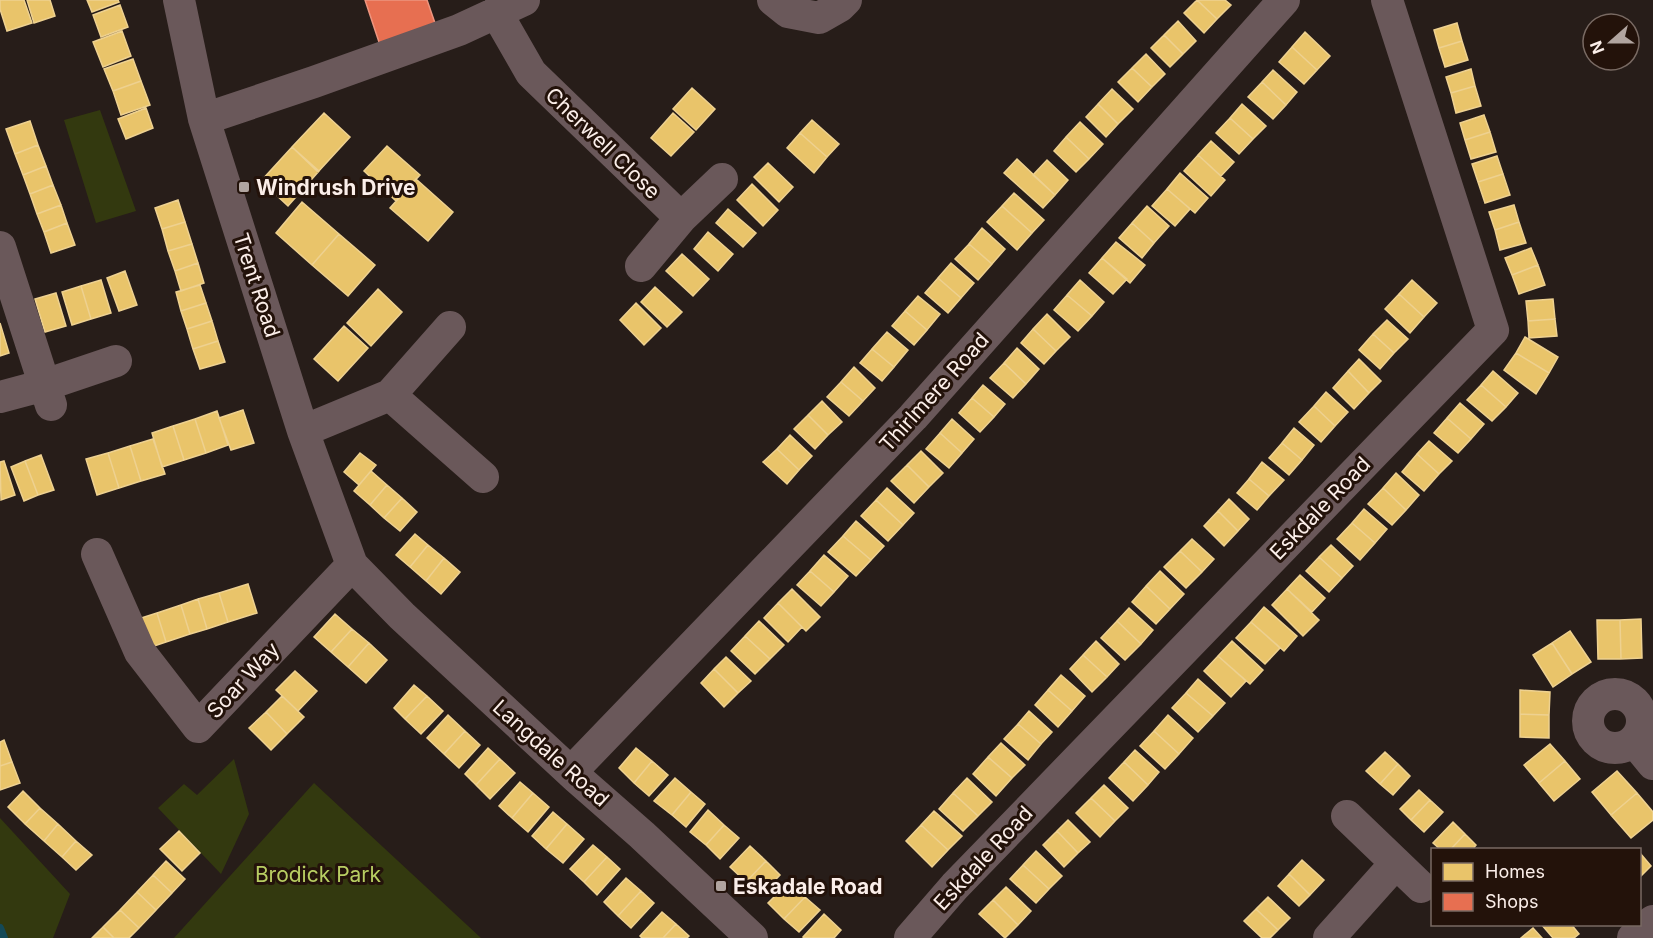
<svg xmlns="http://www.w3.org/2000/svg" width="1653" height="938" viewBox="0 0 1653 938" font-family="Inter,sans-serif">
<style>
.green{fill:#33390f}
.homes{fill:#e9c46a;stroke:#eed190;stroke-width:1.5}
.shops{fill:#e76f51;stroke:#ed957f;stroke-width:1.5}
.lines{fill:none;stroke-linecap:round;stroke-linejoin:round}
.stream{stroke:#144957;stroke-width:8}
.minor{stroke:#6a585a;stroke-width:32}
.poi-dot{fill:#b1a5a0;stroke:#23120a;stroke-width:2}
.labels{text-anchor:middle;dominant-baseline:central;stroke-width:6;stroke-linejoin:round;paint-order:stroke}
.street-label{font-size:21px;fill:#fbeee9;stroke:#23120a}
.poi-label{font-size:21px;font-weight:bold;fill:#fbeee9;stroke:#23120a;text-anchor:start}
.park-label{font-size:21px;fill:#b8cd62;stroke:#23120a}
</style>
<rect width="100%" height="100%" fill="#271d19"/>
<!-- green -->
<path class="green" d="M100,110l36,101 -40,12 -32,-103z
M234,759l15,55 -28,60 -63,-66 26,-24 13,11z
M314,783l167,155h-307z
M0,818l70,76 -17,44h-53z"/>
<!-- homes -->
<path class="homes" d="M0,0h24l8,23 -25,8 -7,-22z
M27,0h23l5,16 -21,7z
M87,0h31l1,2 -27,10z
M1197,0h28l6,5 -14,14z
M1197,0l20,19 -13,14 -20,-20z
M120,5l8,22 -27,10 -8,-22z
M1178,21l18,20 -13,13 -19,-19z
M1457,23l5,18 -23,7 -5,-18z
M122,31l9,25 -28,11 -10,-25z
M1305,32l25,24 -13,14 -25,-23z
M1164,35l19,19 -13,13 -19,-19z
M1462,41l6,19 -23,7 -6,-19z
M1292,47l25,23 -13,14 -25,-22z
M1146,54l19,20 -13,13 -20,-19z
M133,59l8,22 -28,10 -9,-22z
M1132,68l20,19 -14,15 -20,-20z
M1471,69l4,17 -24,7 -5,-16z
M1273,70l24,22 -11,13 -24,-23z
M141,81l9,24 -29,10 -8,-24z
M1262,82l24,23 -13,14 -25,-22z
M1475,86l6,20 -25,7 -5,-20z
M692,88l23,21 -19,21 -23,-21z
M1112,89l21,20 -15,15 -20,-20z
M1098,104l20,20 -12,13 -20,-20z
M1242,104l24,22 -13,13 -23,-21z
M146,108l7,20 -27,11 -8,-20z
M324,113l26,24 -32,35 -26,-25z
M673,113l21,19 -23,24 -20,-18z
M1484,115l6,17 -25,8 -5,-17z
M1230,118l23,21 -14,15 -23,-21z
M812,120l27,24 -12,13 -27,-24z
M30,121l8,24 -23,9 -9,-25z
M1080,122l23,22 -14,15 -23,-22z
M1490,132l6,20 -25,7 -6,-19z
M800,133l27,24 -13,16 -27,-25z
M1066,137l23,22 -13,13 -22,-21z
M1211,141l23,21 -13,14 -23,-21z
M38,145l8,21 -23,9 -8,-21z
M387,146l33,29 -24,26 -32,-30z
M292,147l27,24 -31,35 -27,-25z
M1198,155l27,25 -14,16 -27,-25z
M1497,156l6,18 -25,8 -6,-18z
M1017,159l38,36 -12,13 -39,-35z
M1047,160l21,20 -13,15 -22,-20z
M768,163l25,24 -14,15 -25,-25z
M46,166l7,19 -23,9 -7,-19z
M1180,173l28,25 -13,15 -28,-24z
M1503,174l7,21 -25,8 -7,-21z
M416,179l37,33 -25,29 -38,-33z
M752,184l26,26 -15,16 -26,-26z
M53,185l8,20 -24,9 -7,-20z
M1167,189l23,20 -15,17 -23,-20z
M1014,193l30,27 -12,13 -30,-27z
M178,200l7,22 -23,7 -7,-21z
M302,202l37,32 -27,31 -36,-32z
M61,205l6,18 -23,9 -7,-18z
M1514,205l5,17 -24,8 -6,-18z
M1002,206l30,27 -15,17 -30,-28z
M1147,206l22,20 -15,17 -22,-20z
M728,209l28,24 -13,14 -27,-24z
M185,222l7,22 -24,7 -6,-22z
M1519,222l7,21 -26,7 -5,-20z
M67,223l8,22 -24,8 -7,-21z
M1132,223l22,20 -12,15 -23,-20z
M982,228l23,21 -13,15 -23,-20z
M708,232l25,22 -15,17 -24,-22z
M339,234l36,31 -27,31 -36,-31z
M1116,242l29,23 -15,18 -28,-25z
M192,244l6,19 -23,8 -7,-20z
M969,244l23,20 -14,16 -23,-21z
M1531,248l7,17 -26,10 -7,-17z
M682,254l27,25 -16,17 -27,-25z
M1102,258l25,21 -14,15 -24,-21z
M198,263l6,20 -23,8 -6,-20z
M951,263l23,20 -13,15 -23,-20z
M1538,265l7,20 -26,9 -7,-19z
M125,271l12,34 -18,6 -12,-33z
M938,278l23,20 -13,15 -23,-20z
M101,280l10,33 -20,6 -10,-33z
M1080,280l24,22 -12,14 -25,-21z
M1412,280l25,23 -13,14 -25,-23z
M200,285l6,18 -25,8 -5,-19z
M81,286l10,33 -19,6 -10,-33z
M655,287l27,25 -15,15 -26,-25z
M378,289l24,23 -31,34 -24,-23z
M56,293l10,33 -21,6 -10,-33z
M1399,294l25,23 -14,16 -25,-24z
M1067,295l25,21 -14,15 -24,-21z
M918,296l22,18 -13,16 -22,-19z
M1553,299l2,20 -27,2 -2,-20z
M206,303l6,18 -25,8 -6,-18z
M636,303l25,25 -17,17 -24,-25z
M905,311l22,19 -13,15 -22,-19z
M1047,314l23,23 -14,14 -23,-22z
M1555,319l2,17 -28,2 -1,-17z
M1387,320l21,19 -14,14 -21,-19z
M212,321l6,20 -25,8 -6,-20z
M0,323l9,30 -9,3z
M344,326l24,22 -30,33 -24,-22z
M1033,329l23,22 -12,13 -23,-21z
M887,332l21,18 -14,17 -22,-18z
M1373,334l21,19 -14,16 -21,-19z
M1525,337l33,20 -9,16 -33,-20z
M218,341l7,21 -25,7 -7,-20z
M1017,348l22,21 -13,15 -22,-21z
M872,349l22,18 -12,14 -22,-18z
M1516,353l33,20 -13,21 -32,-24z
M1359,359l22,22 -12,12 -21,-22z
M1004,363l22,21 -13,14 -23,-20z
M854,367l21,21 -12,13 -22,-19z
M1348,371l21,22 -15,16 -21,-21z
M1493,371l25,22 -12,14 -25,-22z
M841,382l22,19 -14,15 -22,-19z
M983,385l22,19 -11,13 -22,-19z
M1481,385l25,22 -14,14 -25,-21z
M1326,392l22,20 -13,14 -21,-20z
M972,398l22,19 -14,15 -21,-19z
M822,401l20,21 -14,13 -20,-20z
M1460,403l24,21 -13,15 -24,-21z
M1314,406l21,20 -14,16 -22,-20z
M243,410l11,33 -23,7 -12,-32z
M217,411l11,34 -22,8 -11,-34z
M808,415l20,20 -13,14 -21,-20z
M1447,418l24,21 -13,14 -24,-20z
M195,419l11,34 -22,7 -11,-34z
M952,419l22,20 -12,14 -22,-20z
M173,426l11,34 -22,7 -10,-34z
M1294,428l20,17 -12,15 -20,-17z
M940,433l22,20 -13,15 -23,-19z
M790,435l22,21 -13,14 -22,-21z
M153,439l12,35 -24,7 -11,-35z
M1429,441l23,20 -13,13 -22,-20z
M1282,443l20,17 -13,15 -20,-17z
M130,446l11,35 -22,7 -11,-35z
M777,449l22,21 -12,14 -24,-22z
M921,451l22,22 -14,14 -22,-22z
M108,453l11,35 -22,7 -11,-36z
M360,453l16,12 -17,20 -15,-13z
M1417,454l22,20 -15,17 -22,-19z
M41,455l13,35 -16,5 -13,-34z
M4,461l11,34 -14,5 -1,-38z
M25,461l13,34 -14,6 -13,-34z
M1262,462l22,18 -15,16 -20,-17z
M907,465l22,22 -15,16 -23,-22z
M371,471l16,14 -17,20 -16,-14z
M1396,473l23,22 -13,15 -23,-22z
M1249,479l20,17 -12,14 -20,-17z
M387,485l15,13 -18,20 -14,-13z
M887,488l27,25 -11,12 -27,-25z
M1383,488l23,22 -14,15 -24,-21z
M402,498l15,14 -17,19 -16,-13z
M1229,499l20,20 -11,12 -20,-20z
M876,500l27,25 -15,16 -27,-25z
M1364,509l23,20 -12,14 -23,-20z
M1218,511l20,20 -14,15 -20,-20z
M856,521l28,25 -13,14 -28,-24z
M1352,523l23,20 -15,17 -23,-21z
M415,534l13,11 -18,22 -14,-12z
M843,536l28,24 -15,16 -28,-24z
M1192,539l22,20 -12,13 -22,-21z
M428,545l16,13 -18,23 -16,-14z
M1331,545l22,21 -11,12 -23,-21z
M1180,551l22,21 -16,16 -22,-21z
M824,555l24,21 -14,16 -24,-21z
M1319,557l23,21 -13,14 -23,-21z
M444,558l16,14 -19,22 -15,-13z
M810,571l24,21 -13,14 -24,-21z
M1160,571l24,23 -14,15 -24,-23z
M1300,575l25,23 -13,14 -25,-23z
M248,584l9,29 -29,9 -9,-29z
M1146,586l24,23 -14,15 -24,-22z
M792,589l28,28 -14,14 -28,-28z
M1287,589l32,31 -16,16 -31,-31z
M219,593l9,29 -21,7 -9,-30z
M198,599l9,30 -17,5 -9,-29z
M778,603l24,24 -14,15 -24,-24z
M181,605l9,29 -24,8 -9,-29z
M1264,607l33,29 -13,15 -33,-29z
M1129,608l24,22 -12,14 -24,-23z
M157,613l9,29 -21,7 -10,-29z
M335,614l17,15 -21,23 -17,-15z
M1641,619l1,39 -21,1 -1,-39z
M1597,620h23l1,39h-23z
M759,621l25,24 -14,14 -25,-23z
M1117,621l24,23 -16,16 -24,-22z
M1251,622l29,26 -15,16 -29,-26z
M352,629l17,14 -21,24 -17,-15z
M1570,631l21,31 -19,12 -20,-31z
M745,636l25,23 -15,15 -24,-23z
M1096,641l23,23 -12,13 -24,-22z
M1232,641l31,29 -13,14 -32,-28z
M369,643l18,17 -21,23 -18,-16z
M1552,643l20,31 -19,13 -20,-32z
M1083,655l24,22 -15,15 -22,-23z
M1218,656l28,25 -15,16 -27,-26z
M726,657l25,24 -13,12 -24,-24z
M714,669l24,24 -14,14 -23,-24z
M295,671l22,20 -19,20 -22,-21z
M1061,675l24,21 -13,15 -24,-21z
M1198,679l27,24 -12,13 -27,-23z
M414,685l13,11 -22,23 -11,-11z
M1048,690l24,21 -14,16 -23,-22z
M1520,690l30,2 -1,23 -29,-1z
M1186,693l27,23 -15,16 -26,-24z
M282,696l22,21 -17,17 -21,-22z
M427,696l16,15 -22,23 -16,-15z
M1029,711l23,21 -11,12 -23,-20z
M266,712l21,22 -16,16 -22,-22z
M1520,714l29,1v23l-29,-1z
M448,715l17,16 -21,23 -17,-16z
M1168,715l25,23 -14,16 -25,-23z
M1018,724l23,20 -13,16 -24,-21z
M465,731l15,14 -21,23 -15,-14z
M1154,731l25,23 -14,15 -25,-23z
M4,740l8,22 -12,4v-24z
M1001,743l24,22 -13,13 -24,-21z
M1550,744l15,17 -26,22 -15,-18z
M488,748l12,11 -24,26 -11,-11z
M636,748l16,13 -18,22 -15,-15z
M1135,750l24,22 -11,13 -24,-23z
M1385,752l13,12 -18,20 -14,-13z
M988,757l24,21 -16,18 -23,-22z
M500,759l15,14 -25,26 -14,-14z
M652,761l16,14 -19,21 -15,-13z
M1565,761l15,18 -26,22 -15,-18z
M12,762l8,21 -20,7v-24z
M1124,762l24,23 -15,16 -24,-23z
M1398,764l12,12 -17,19 -13,-11z
M1617,771l20,22 -26,22 -19,-23z
M675,778l16,14 -19,23 -18,-14z
M967,778l25,24 -14,14 -25,-23z
M520,782l13,11 -21,25 -13,-12z
M1104,785l24,23 -13,13 -24,-23z
M1419,790l11,10 -19,20 -11,-11z
M23,791l17,17 -15,16 -17,-17z
M691,792l14,12 -19,23 -14,-12z
M533,793l16,14 -21,25 -16,-14z
M953,793l25,23 -15,15 -24,-22z
M1637,793l16,19v8l-22,18 -20,-23z
M1091,798l24,23 -15,16 -24,-24z
M1430,800l13,12 -19,20 -13,-12z
M40,808l18,16 -14,17 -19,-17z
M708,810l16,15 -18,20 -16,-13z
M934,811l28,25 -14,14 -27,-25z
M553,812l14,12 -21,25 -14,-13z
M1068,820l22,22 -12,11 -21,-22z
M1453,822l12,12 -15,16h-9l-8,-7z
M58,824l18,17 -14,16 -18,-16z
M567,824l17,15 -21,24 -17,-14z
M724,825l15,13 -19,21 -14,-14z
M921,825l27,25 -16,17 -26,-26z
M179,831l21,22 -18,18 -22,-22z
M1057,831l21,22 -14,14 -21,-22z
M1465,834l11,11 -4,5h-22z
M76,841l16,14 -16,15 -14,-13z
M593,845l14,12 -23,25 -14,-13z
M750,846l16,15 -20,21 -16,-15z
M1036,851l26,25 -13,13 -26,-24z
M1640,853l11,13 -11,11z
M607,857l13,12 -23,26 -13,-13z
M1302,860l22,20 -14,15 -21,-21z
M166,861l19,18 -13,14 -19,-18z
M766,861l14,14 -20,21 -14,-14z
M1023,865l26,24 -13,14 -26,-24z
M1289,874l21,21 -11,11 -21,-20z
M153,875l19,18 -16,17 -19,-18z
M626,878l15,13 -23,25 -14,-14z
M789,882l16,15 -21,22 -16,-16z
M1006,887l25,24 -13,14 -25,-25z
M641,891l13,12 -23,25 -13,-12z
M137,892l19,18 -17,18 -19,-18z
M805,897l15,13 -21,22 -15,-13z
M1268,897l22,21 -12,12 -22,-21z
M993,900l25,25 -13,13 -26,-24z
M1256,909l22,21 -8,8h-8l-18,-17z
M120,910l19,18 -10,10h-15l-11,-11z
M662,912l14,12 -13,14h-21l-2,-2z
M824,914l17,16 -7,8h-29l-2,-1z
M676,924l13,12 -2,2h-24z
M1541,924h30l8,10 -5,4h-21z
M103,927l11,11h-22z
M1533,928l9,10h-21z"/>
<!-- shops -->
<path class="shops" d="M365,0h62l9,26 -56,19z"/>
<g class="lines">
<!-- stream -->
<path class="stream" d="M0,928l4,10"/>
<!-- minor -->
<path class="minor" d="M179,0l25,119 99,312 49,134 50,51 175,162 65,57 110,103
M773,0l15,12 31,6 21,-12 6,-6
M496,12l35,61 150,145 -40,48
M204,119l110,-37 145,-52 65,-30
M681,218l41,-39
M0,247l51,158
M390,395l93,82
M0,397l45,-12 71,-24
M303,431l87,-36 60,-68
M97,554l43,98 58,75 154,-162
M1588 721a27 27 0 1 1 54 0a27 27 0 1 1-54 0Z
M1634,741l19,23
M571,772l342,-355 371,-417
M1347,816l49,47
M910,938l45,-52 538,-556 -106,-330
M1329,938l67,-75 25,24
M1633,938l20,-17"/>
</g>
<!-- markers -->
<g class="poi-dot">
<rect x="238" y="181" width="12" height="12" rx="3"/>
<rect x="715" y="880" width="12" height="12" rx="3"/>
</g>
<g class="labels">
<!-- street labels -->
<g class="street-label">
<text transform="translate(603 143) rotate(44)">Cherwell Close</text>
<text transform="translate(257 285) rotate(72)">Trent Road</text>
<text transform="translate(934 392) rotate(-48)">Thirlmere Road</text>
<text transform="translate(1320 508) rotate(-46)">Eskdale Road</text>
<text transform="translate(243 680) rotate(-47)">Soar Way</text>
<text transform="translate(551 753) rotate(42)">Langdale Road</text>
<text transform="translate(983 858) rotate(-47)">Eskdale Road</text>
</g>
<!-- poi labels -->
<g class="poi-label">
<text x="256" y="187">Windrush Drive</text>
<text x="733" y="886">Eskadale Road</text>
</g>
<!-- park labels -->
<g class="park-label">
<text x="318" y="874">Brodick Park</text>
</g>
</g>
<!-- legend -->
<rect x="1431" y="848" width="210" height="78" fill="#23120a" stroke="#796a63" stroke-width="1.5"/>
<rect x="1443" y="863" width="30" height="18" fill="#e9c46a" stroke="#796a63" stroke-width="1.5"/>
<text x="1485" y="878" font-size="18" fill="#fbeee9">Homes</text>
<rect x="1443" y="893" width="30" height="18" fill="#e76f51" stroke="#796a63" stroke-width="1.5"/>
<text x="1485" y="908" font-size="18" fill="#fbeee9">Shops</text>
<!-- north arrow -->
<g transform="translate(1611 42) rotate(249)"><circle r="28" fill="#23120a" stroke="#796a63" stroke-width="1.5"/>
<path d="M0-4.5L10 22L0 15L-10 22Z" fill="#b1a5a0"/>
<text y="-9" font-size="16" font-weight="bold" text-anchor="middle" fill="#fbeee9">N</text>
</g>
</svg>
